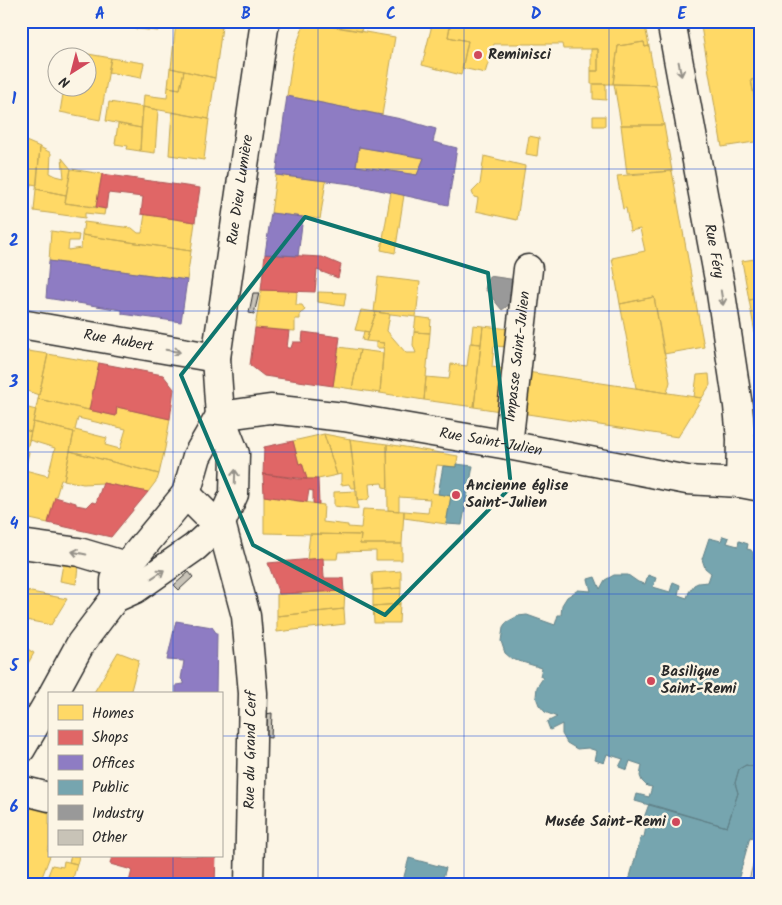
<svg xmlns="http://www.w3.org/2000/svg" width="782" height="905" viewBox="0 0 782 905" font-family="Kalam,sans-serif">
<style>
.green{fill:#ded8ca;stroke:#84827a}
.homes{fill:#ffd966;stroke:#bfa554;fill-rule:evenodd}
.shops{fill:#e06666;stroke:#aa5454}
.offices{fill:#8e7cc3;stroke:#706495;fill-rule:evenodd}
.public{fill:#76a5af;stroke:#608087}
.industry{fill:#999;stroke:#787878}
.building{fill:#c8c3b7;stroke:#2b2b2b}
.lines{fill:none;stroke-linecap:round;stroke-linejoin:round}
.minor-casing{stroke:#2b2b2b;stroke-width:31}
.minor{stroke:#fcf5e5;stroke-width:28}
.oneway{stroke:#949088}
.marked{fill:none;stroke:#0f766e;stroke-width:4;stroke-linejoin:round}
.grid{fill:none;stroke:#1d4ed8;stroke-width:1;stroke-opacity:0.55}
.poi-dot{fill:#d1495b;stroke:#fcf5e5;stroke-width:2}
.labels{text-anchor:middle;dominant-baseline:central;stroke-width:5;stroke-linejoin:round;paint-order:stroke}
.poi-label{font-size:15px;font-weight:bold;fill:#2b2b2b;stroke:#fcf5e5;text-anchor:start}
.street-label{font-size:15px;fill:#2b2b2b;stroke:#fcf5e5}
.neatline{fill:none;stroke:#1d4ed8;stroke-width:2}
.grid-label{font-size:16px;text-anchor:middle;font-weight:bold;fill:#1d4ed8}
</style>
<rect width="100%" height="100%" fill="#fcf5e5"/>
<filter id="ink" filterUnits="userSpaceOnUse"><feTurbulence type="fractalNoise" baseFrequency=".02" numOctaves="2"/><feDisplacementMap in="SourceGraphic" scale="10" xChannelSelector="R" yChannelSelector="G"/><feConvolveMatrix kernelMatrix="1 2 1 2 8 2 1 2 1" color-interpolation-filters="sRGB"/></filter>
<g filter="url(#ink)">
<!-- green -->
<path class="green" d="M756,853l5,2v29h-13z"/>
<!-- homes -->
<path class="homes" d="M102,21h57l-1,10 -30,-3 1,-3z
M305,21h59l-3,10z
M433,21h18l-3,16 20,4 -7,34 -39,-10z
M451,21h193l5,25 -4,1 -1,-5 -26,4 -5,38h-22v-13h7v-22h-35l-1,-5h-68l-9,29 -23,-5 6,-27 -20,-4z
M700,21h56l5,24v33l-10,2 5,26 5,-1v19l-2,1 2,16 -39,6z
M176,22l46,5 -7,51 -44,-10z
M305,22l90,15 -13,78 -95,-19 6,-42z
M644,42l1,5 4,-1 7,39 -43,-1 5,-38z
M591,49h7v22h-7z
M71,51l40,7 -11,62 -40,-8 4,-24h24v-30h-18z
M111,58l33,5 -3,15 -33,-6z
M170,68l14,3 -4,18 -12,-2z
M184,71l31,7 -6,41 -66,-12 1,-12 23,3 1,-11 12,2z
M761,78v27l-5,1 -5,-26z
M593,84h13v16l-13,-1z
M614,84l42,1 8,40h-43z
M109,102l34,5 -2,21 -35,-7z
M143,107l15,3 -3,43 -15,-2z
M172,112l37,7 -5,41 -35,-5z
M593,116h12v10h-12z
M118,124l23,4 -1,23 -13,-2 1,-3 -13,-2z
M621,125h43l8,46 -45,3z
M529,136l10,2 -2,18 -11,-2z
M21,139l19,8 -3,38 -6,-1 -1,4 -9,-2z
M761,141v25l-5,-24z
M40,147l11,6 -1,20 6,3 8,2 -2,-20 9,11 -5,26 -30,-6z
M359,147l65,11 -7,17 -61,-9z
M484,156l41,10 -8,54 -41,-9 2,-13 -4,-1 -2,-5 8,-8z
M71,169l31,5 -6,33 -31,-4z
M672,171l32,176 -40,7 -10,-57 -34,7 -8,-46 33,-7 -5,-22 -10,2 -4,-23 -3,1 -6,-33z
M276,175l50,6 -6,38 -49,-6z
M36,189l30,6 -1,8 40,6 -1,6 -19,-2v5l-51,-7z
M391,192l13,3 -9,58 -14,-3z
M145,214l50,8 -4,29 -109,-16 2,-13 48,6 6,5h4z
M51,231l28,4 -1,6h-9l-1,9 13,-2 1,-13 109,16 -4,29 -138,-19z
M761,258v40l-12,2 -7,-39z
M378,277l42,5 -4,35 -42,-5z
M261,290l36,1 -1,14h6l3,5 -5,4v5h-5v12l-40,-3z
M318,292l28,1 -2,13 -26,-4z
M654,297l16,85 -3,11 -31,-5 -16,-84z
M761,298v68l-12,-66z
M361,310l15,2 -7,20 -14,-2z
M376,312l14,2 -3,17 19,22h10l-3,-8 1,-13 16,1 -6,67 -44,-7 4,-50 -18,-2z
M416,317l15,2 -1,14 -16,-1z
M473,325l10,1 -2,18 -10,-1z
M483,326l27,3 -2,18 -14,-1 -2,21 13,2 -5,42 -26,-4z
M364,331l5,1 -3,9 -4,-1z
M376,342l8,1 -1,5h-7z
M470,343l11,1 -7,63 -50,-7 2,-23 23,2 2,-15 16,2z
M339,347l21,3 -8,39 -19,-3z
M21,350l27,4 -9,41 -18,-6z
M360,350l23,3 -3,40 -28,-4z
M48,354l51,9 -10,47 -51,-11z
M527,372l175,26 -24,39 -157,-24z
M709,374l1,11 -8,13 -8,-1 3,-22z
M38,399l78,17 1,-9 53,12 -5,29 -6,26 -89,-23 4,-19 -41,-10zM78,418l48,11 -6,20 -15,-4 2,-7 -32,-8z
M21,406l15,4 -5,22 -10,-3z
M33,422l41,10 -10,48h-3l-13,43 -27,-6v-68l8,3 -4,18 23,6 7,-28 -26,-8z
M22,429l9,3 -4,18 -6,-1z
M324,434l13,41 -19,4h-11l-5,-16 -3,1 -6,-23z
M324,434l26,5 6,49h-5l-2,-4 -8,1v-11l-4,1z
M350,439l37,5 1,44 -5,-1 -1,-4 -13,1 1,12 -3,4 -10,1z
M387,444l71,12 -2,11 -19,-2 -5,28 19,3 -5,28 -42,-6v-7l24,2 2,-14 -31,-2v14l-11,-1z
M70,451l89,23 -2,6 -9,12 -45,-9 -20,1 -19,-4z
M357,491l1,18 -24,-3v-14z
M264,496l60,9 -1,17 25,3v2l13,1 2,-19 41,2 -2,33h-42l1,-9 -97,-2z
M310,534l51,1 -1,9h42v16h-26v-9l-38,1 -1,7h-30z
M63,564l15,3 -2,17 -16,-3z
M401,571v17l-28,2 -1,-17z
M401,588l-1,16 -27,2v-16z
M21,590l46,9 -16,26 -30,-6v-12h3l2,-11 -5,-1z
M345,591l-1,18 -67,7v-22z
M400,604l-1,19h-25l-1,-17z
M344,609l1,15 -68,8v-16z
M21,645l13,8 -11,19 -2,-1z
M118,652l21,8 -9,34h-37z
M41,802l8,3v41l-2,4 2,1 1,5 -8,21 -21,-3v-59l2,-3z
M71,856h8l-2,8 -8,-2z
M64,861l13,3 -5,18 -25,-4 5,-13 11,2z
M51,879l21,3 -1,2h-21z"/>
<!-- shops -->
<path class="shops" d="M172,21h53l-3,6z
M102,174l98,14 -5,34 -54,-8 2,-17 -35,-4 -2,16 -10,-2z
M265,254l57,3 19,8 -3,13 -21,-8 -2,22 -54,-2z
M255,328l34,3 -2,17h4l2,-6h9l1,-10 37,5 -7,49 -69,-10 -14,-11z
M99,363l64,12 11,14 -4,30 -53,-12 -1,9 -27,-6z
M293,441l6,23 3,-1 5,16 -44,-5 1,-27z
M263,474l35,5h20l1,25 -6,-1v-12l-4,-1 -2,12 -43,-6z
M103,483l45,9 -37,45 -63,-14 7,-26 21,6v2l11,2 5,-5 4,1z
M323,558l1,20h19l1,13 -65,3 -11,-31z
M112,856h104l-1,28h-110l1,-4 23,2 3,-12 -22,-6z"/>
<!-- offices -->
<path class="offices" d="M287,96l114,23 35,10 -3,13 24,6 -9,57 -96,-21 -76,-9zM359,147l65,11 -7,17 -61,-9z
M271,213l32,4 -5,39 -33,-2z
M49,261l138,19 -6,42 -59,-8v-4l-76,-12z
M176,621l36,6 5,7 -1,60h-40v-9l8,-1v-2l-3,-3 3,-18 -17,-1z"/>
<!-- public -->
<path class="public" d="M456,464l17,2 -11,59 -16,-1 5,-28 -13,-2 5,-28 13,1z
M723,536l6,2 -2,5 11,3 1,-5 9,3 -1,5 4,1 3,4 -1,4 8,2v209l-15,-4 -7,4 -4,14 3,10 -11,34 -92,-26 2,-7 12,3 3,-10 -5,-1 -5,-5 -2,-5 2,-11 -12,-4 -3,9 -8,-3 4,-8 -16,-5 -3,9 -9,-3 2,-9 -9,-3 -11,1 -10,-6 -5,-9v-10l-12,6 -3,-8 10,-5 -12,-5 -6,-7 -3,-8 1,-10 6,-9 -3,-2 2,-8 -30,-9 -7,-6 -4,-12 2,-13 4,-6 11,-6 9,-1 28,10 3,-10h3l1,-10 5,-8 11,-7 13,1 -3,-12 7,-2 5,12 5,-9 9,-5h14l10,7 7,2 3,-9 8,3 -3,9 17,5 3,-10 7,3 -2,10 9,3 2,-6 5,-7 4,-2 10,-1 3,-9 -6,-5 -3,-9 7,-21 12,3z
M746,765l15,4v50l-5,-1 -3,11 8,2v7l-1,2 -10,-3 -13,47h-109l13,-47h3l2,-10 -5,-1 8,-22 78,23 11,-34 -3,-10 4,-14z
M409,858l37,10 -5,16h-39z"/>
<!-- industry -->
<path class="industry" d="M489,276l28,4 -3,21 -12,9 -17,-21z"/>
<!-- building -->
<path class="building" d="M253,293h6l-5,21 -5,-1z
M189,572l4,5 -14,13 -5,-5z
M272,713l-1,25 -7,-1 2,-23z"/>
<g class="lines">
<defs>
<g id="minor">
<path id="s1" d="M671,21l48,259 19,126 3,33 -1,44"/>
<path id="s2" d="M21,324l195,34"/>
<path id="s3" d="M220,416l50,-7 74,8 164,28 179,35 53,3 21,4"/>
<path id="s4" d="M508,445l20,-176"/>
<path d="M186,494l20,20 15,9 25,93 7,77 -4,191"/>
<path d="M21,544l58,8 47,14"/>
<path d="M115,598v-18l71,-86 11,-38 23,-40"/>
<path id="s5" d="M53,694l28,-51 34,-45 20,-9 60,-42 26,-24 13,-29 1,-40 -15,-38 -4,-58 49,-337"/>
<path d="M21,749l28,-48"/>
<path d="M21,790l28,7"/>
</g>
</defs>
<!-- minor casing -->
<use href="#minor" class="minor-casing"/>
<!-- minor -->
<use href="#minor" class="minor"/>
</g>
<!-- one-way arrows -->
<defs><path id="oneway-shaft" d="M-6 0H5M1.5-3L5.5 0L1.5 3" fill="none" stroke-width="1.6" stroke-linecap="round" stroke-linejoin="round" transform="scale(1.25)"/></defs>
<g class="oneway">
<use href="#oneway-shaft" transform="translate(680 69) rotate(79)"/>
<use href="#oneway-shaft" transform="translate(722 298) rotate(81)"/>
<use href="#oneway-shaft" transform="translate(173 351) rotate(10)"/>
<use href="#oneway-shaft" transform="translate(235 477) rotate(-88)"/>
<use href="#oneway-shaft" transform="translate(79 553) rotate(-168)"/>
<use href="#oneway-shaft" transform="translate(158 574) rotate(-33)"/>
</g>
</g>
<!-- marked area -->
<path class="marked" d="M305,217l183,56 23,214 -126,128 -132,-70 -72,-170z"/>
<!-- grid -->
<path class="grid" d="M173,21v673M318,21v863M464,21v863M609,21v863M21,169h740M21,311h740M21,452h740M21,594h740M21,736h28M221,736h540M173,856v28"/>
<!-- markers -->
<g class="poi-dot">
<circle cx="478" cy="55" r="5"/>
<circle cx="456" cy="495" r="5"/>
<circle cx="651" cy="681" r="5"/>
<circle cx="676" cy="822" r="5"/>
</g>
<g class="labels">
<!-- poi labels -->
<g class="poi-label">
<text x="488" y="55">Reminisci</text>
<text x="466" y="486">Ancienne église<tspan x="466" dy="17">Saint-Julien</tspan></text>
<text x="661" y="672">Basilique<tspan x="661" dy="17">Saint-Remi</tspan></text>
<text x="666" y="822" text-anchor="end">Musée Saint-Remi</text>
</g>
<!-- street labels -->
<g class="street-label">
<text stroke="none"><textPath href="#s5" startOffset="586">Rue Dieu Lumière</textPath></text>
<text stroke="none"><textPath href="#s1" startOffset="234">Rue Féry</textPath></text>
<text stroke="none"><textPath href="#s2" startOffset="99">Rue Aubert</textPath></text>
<text stroke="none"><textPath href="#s4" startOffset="89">Impasse Saint-Julien</textPath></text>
<text stroke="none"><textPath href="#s3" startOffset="274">Rue Saint-Julien</textPath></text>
<text transform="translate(251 750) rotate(-89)">Rue du Grand Cerf</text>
</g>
</g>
<!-- margin -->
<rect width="782" height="905" fill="none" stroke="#fcf5e5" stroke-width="55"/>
<!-- legend -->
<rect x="48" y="692" width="175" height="165" fill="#fcf5e5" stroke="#a8a49b"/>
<rect x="58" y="705" width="25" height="15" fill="#ffd966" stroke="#a8a49b"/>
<text x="92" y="718" font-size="15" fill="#2b2b2b">Homes</text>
<rect x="58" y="730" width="25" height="15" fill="#e06666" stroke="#a8a49b"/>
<text x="92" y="742" font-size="15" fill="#2b2b2b">Shops</text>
<rect x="58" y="755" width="25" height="15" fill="#8e7cc3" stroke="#a8a49b"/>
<text x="92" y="768" font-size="15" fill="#2b2b2b">Offices</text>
<rect x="58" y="780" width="25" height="15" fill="#76a5af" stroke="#a8a49b"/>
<text x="92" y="792" font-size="15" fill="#2b2b2b">Public</text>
<rect x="58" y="805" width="25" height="15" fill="#999999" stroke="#a8a49b"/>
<text x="92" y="818" font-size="15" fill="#2b2b2b">Industry</text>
<rect x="58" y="830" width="25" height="15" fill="#c8c3b7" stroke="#a8a49b"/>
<text x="92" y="842" font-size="15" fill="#2b2b2b">Other</text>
<!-- north arrow -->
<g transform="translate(72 72) rotate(216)"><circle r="24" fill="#fcf5e5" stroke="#a8a49b"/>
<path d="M0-4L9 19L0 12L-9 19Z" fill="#d1495b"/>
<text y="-8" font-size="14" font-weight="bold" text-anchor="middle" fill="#2b2b2b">N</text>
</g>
<rect x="28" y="28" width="726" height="850" class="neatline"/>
<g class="grid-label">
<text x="100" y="19">A</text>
<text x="246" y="19">B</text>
<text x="391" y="19">C</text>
<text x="536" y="19">D</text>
<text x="682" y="19">E</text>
<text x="14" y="104">1</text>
<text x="14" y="246">2</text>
<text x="14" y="387">3</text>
<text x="14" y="529">4</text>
<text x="14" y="671">5</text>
<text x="14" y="812">6</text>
</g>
</svg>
